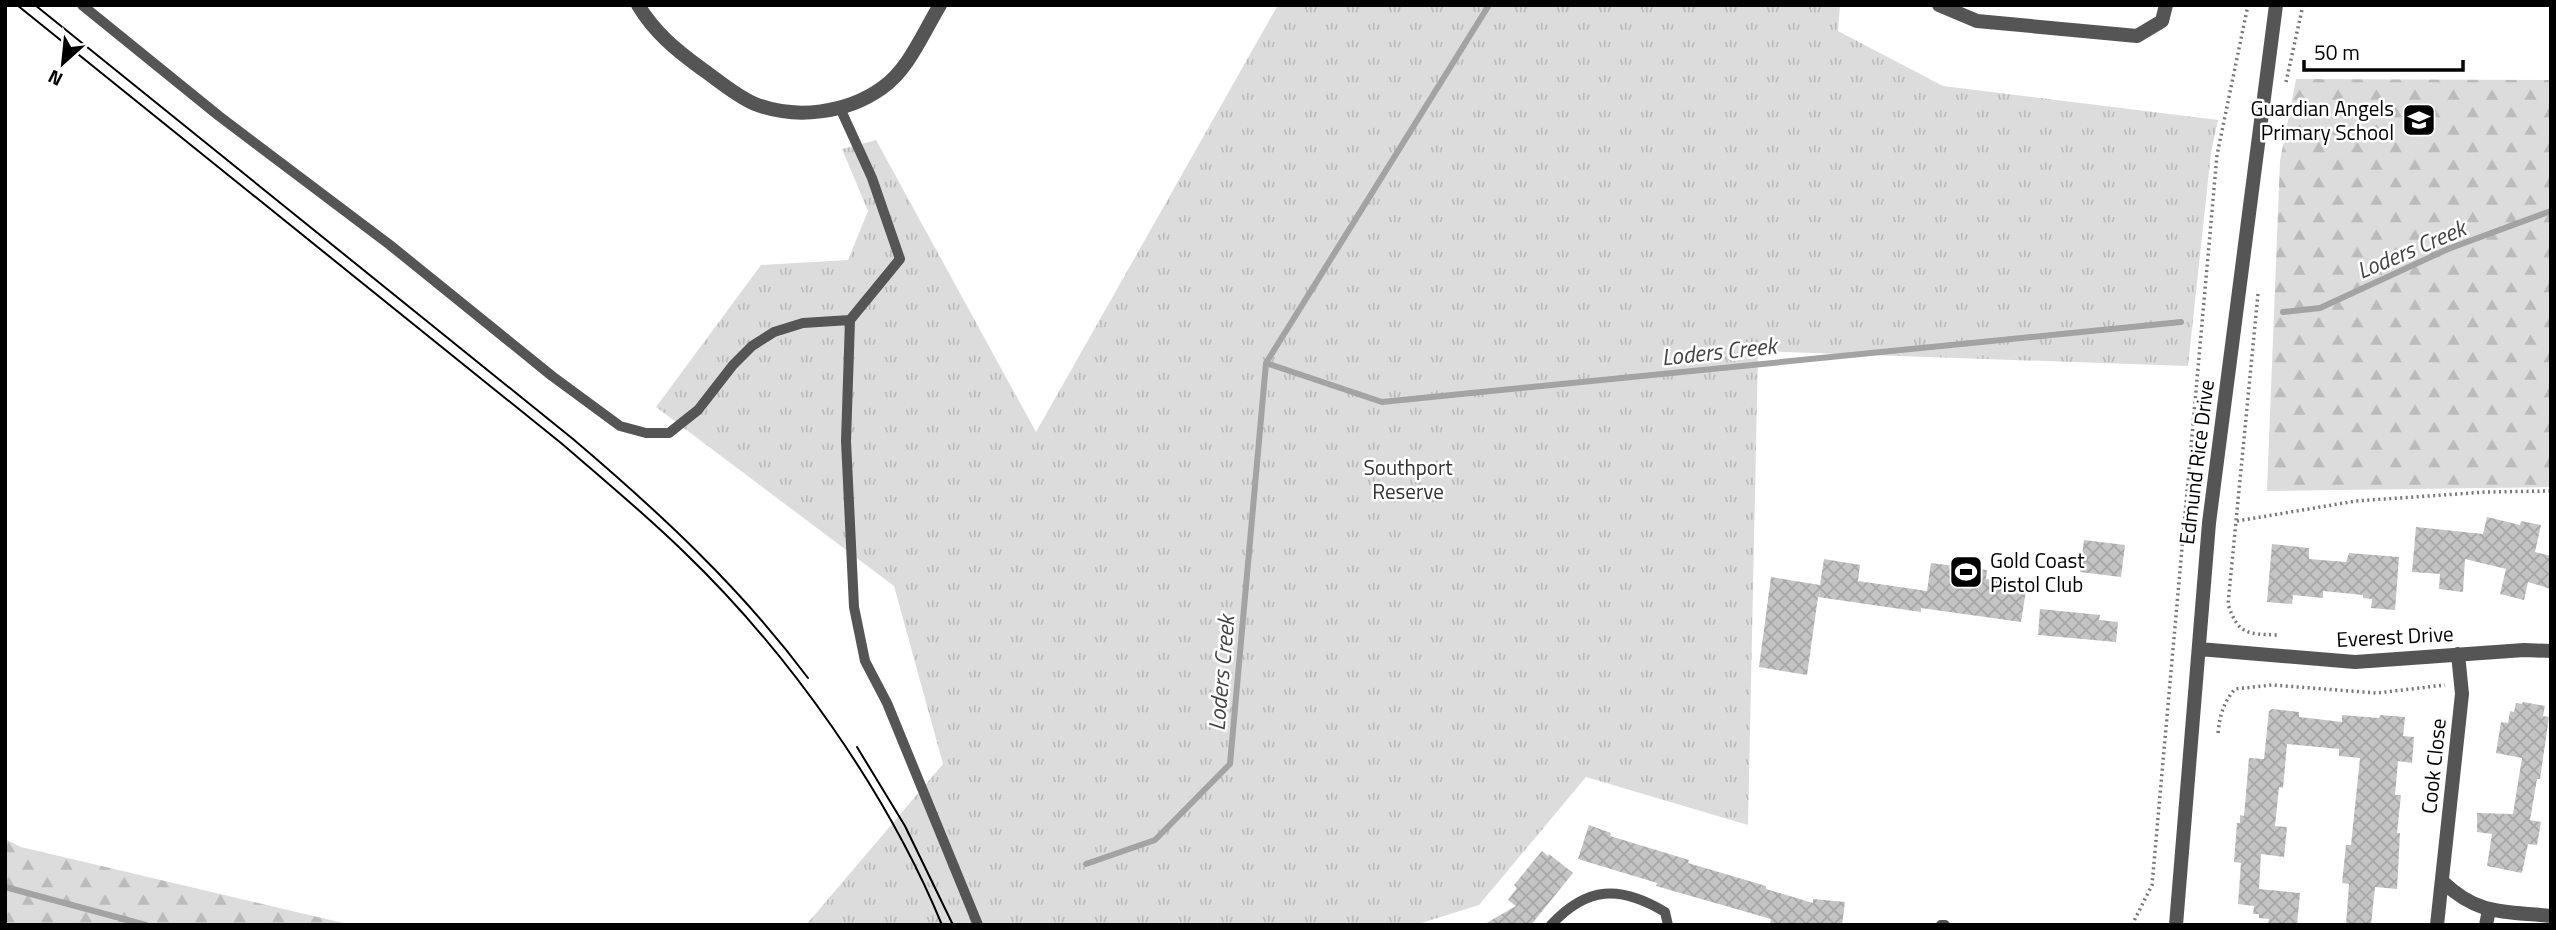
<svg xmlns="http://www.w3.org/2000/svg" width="2556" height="930" viewBox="0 0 2556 930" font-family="'Titillium Web',sans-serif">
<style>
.forest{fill:url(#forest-firs)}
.park{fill:url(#park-tufts)}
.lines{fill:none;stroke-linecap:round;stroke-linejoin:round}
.stream{stroke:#a3a3a3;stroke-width:6}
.building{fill:url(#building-cross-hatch)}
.path{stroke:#777;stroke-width:3.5;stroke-dasharray:2 3.5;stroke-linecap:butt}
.service{stroke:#555;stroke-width:10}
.minor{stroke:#555;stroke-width:14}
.tram{stroke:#000;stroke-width:2}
.labels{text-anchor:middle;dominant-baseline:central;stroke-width:5;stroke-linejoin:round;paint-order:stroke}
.poi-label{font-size:21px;fill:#000;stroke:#fff;text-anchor:end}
.street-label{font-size:21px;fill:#000;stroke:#fff}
.park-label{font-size:21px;fill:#333;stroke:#fff}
.water-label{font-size:23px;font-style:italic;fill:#444;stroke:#fff}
</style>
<defs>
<pattern id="forest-firs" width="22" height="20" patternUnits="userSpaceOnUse" patternTransform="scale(1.75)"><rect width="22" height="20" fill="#dcdcdc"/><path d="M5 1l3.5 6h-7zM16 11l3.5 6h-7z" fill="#bbb"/></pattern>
<pattern id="park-tufts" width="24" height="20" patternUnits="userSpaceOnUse" patternTransform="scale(1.75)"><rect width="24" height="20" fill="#dcdcdc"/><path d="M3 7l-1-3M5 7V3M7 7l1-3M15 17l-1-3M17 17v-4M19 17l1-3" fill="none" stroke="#bbb"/></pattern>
<pattern id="building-cross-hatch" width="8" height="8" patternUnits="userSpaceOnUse" patternTransform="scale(1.75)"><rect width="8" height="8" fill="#c4c4c4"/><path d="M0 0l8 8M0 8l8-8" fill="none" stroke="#a7a7a7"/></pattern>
</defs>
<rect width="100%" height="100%" fill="#fff"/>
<!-- forest -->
<path class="forest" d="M2296,79l255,1v407l-284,4 13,-330z
M5,839l16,8 331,78h-347z"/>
<!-- park -->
<path class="park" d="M1278,5h562l-2,26 105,55 275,34 -7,33 -23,213 -430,-15 -10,474 -162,-48 -107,128 -64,20h-609l137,-161 -49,-178 -238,-179 105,-142 87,-5 20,-49 -26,-62 34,-9 160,292z"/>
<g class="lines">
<!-- stream -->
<path class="stream" d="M2283,312l37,-4 128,-59 103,-38
M1266,363l116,39 799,-80
M1086,864l69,-24 75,-76 36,-401 223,-358
M5,887l141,38"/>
</g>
<!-- building -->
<path class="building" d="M2487,517l33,8 1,-4 20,4 -6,27 16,4v33l-23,-7 -4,18 -24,-6 6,-25 -41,-10 -2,33 -24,-3 1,-15 -28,-2 4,-45 67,7z
M2084,540l41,5 -4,32 -41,-5z
M2272,544l37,4v11l37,3 3,-9 50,4 -4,53 -24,-2 1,-9 -9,-1v-3l-40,-4v7l-30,-3 -1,9 -25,-2z
M1824,559l36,6 -2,16 69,10 4,-28 56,7 -1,9 41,5 -6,38 -100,-14v4l-103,-15 -11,78 -48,-8 12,-90 49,8z
M2040,609l60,6 -1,5 19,2 -2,20 -78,-7z
M2523,702l22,4 -2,10 6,1 -9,62h-3l-7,41 11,2 -4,23 -9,-1 -6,29 -35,-7 5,-32 -15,-2v-19l36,1 9,-56 -26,-5 5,-31 7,1 2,-12 4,1 2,-9 6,1z
M2272,709l27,3v5l43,5v-7l37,3 1,-3 25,2 -2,19 11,1 -2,26 -14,-2 -3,34h6l-4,38h3l-3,56 -22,-2 -4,38h-25l3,-41 -7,-1 4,-38h5l9,-87 -21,-2v-7l-52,-5 -4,44 -4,-1 -4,39 12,1 -3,30 -23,-3 -2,35 41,4 -3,32h-29l1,-6 -10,-1v-4h-6l1,-8 -16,-2 3,-41 -7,-1 3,-39h3v-8l4,1 5,-58 15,1 5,-48z
M1589,825l22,8 -1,3 79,24 -1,3 78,23v3l47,14v-4l32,3 -3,23h-72l1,-6 -115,-33 1,-3 -79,-24z
M1542,851l6,5 1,-2 24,19 -42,52h-48l33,-19 -8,-6 9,-12 -3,-3z"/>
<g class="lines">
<!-- path -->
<path class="path" d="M2286,82l17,-77
M2258,294l-30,310c10,31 20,30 49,31
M2237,521l119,-20 130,-9 65,-1
M2218,733c2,-18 5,-30 17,-44l37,-4 105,8 68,-8
M2132,925l20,-40 65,-730 31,-150"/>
<!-- service -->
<path class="service" d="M82,5l137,111 171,129 162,131 68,50 26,7h23l29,-23 35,-45 19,-19 22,-14 29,-9 47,-3
M840,108l32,70 28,81 -50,61 -4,121 8,166 11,54 22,42 91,222
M1551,925c36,-39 69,-40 114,-13l3,13
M1941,925h4"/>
<!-- minor -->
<path class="minor" d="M638,5c17,28 38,45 64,64 16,11 34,27 53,35 41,16 92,9 127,-16 27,-19 41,-55 58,-83
M1939,5l38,16 160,15 25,-15 4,-16
M2199,649l156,13 169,-12 27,1
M2443,882c36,34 61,29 108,34
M2176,925l33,-402 67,-518
M2437,925l25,-231 -4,-40
M2486,925l3,-15"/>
<!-- tram -->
<path class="tram" d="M17,5l544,438c42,36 84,71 123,109 104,100 203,239 258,373
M35,5l538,434c86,73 167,148 235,239
M857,747l48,79 48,99"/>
</g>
<!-- icons -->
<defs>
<symbol id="school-square" viewBox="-11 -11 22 22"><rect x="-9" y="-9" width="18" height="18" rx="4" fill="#000" stroke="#fff"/><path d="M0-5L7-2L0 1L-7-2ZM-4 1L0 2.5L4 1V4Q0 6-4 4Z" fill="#fff"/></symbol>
<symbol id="stadium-square" viewBox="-11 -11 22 22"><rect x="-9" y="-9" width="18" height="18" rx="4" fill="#000" stroke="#fff"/><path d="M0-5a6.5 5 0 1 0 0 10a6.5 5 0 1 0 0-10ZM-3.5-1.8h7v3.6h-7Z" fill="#fff"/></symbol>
</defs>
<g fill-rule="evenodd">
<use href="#school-square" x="2400" y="101" width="38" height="38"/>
<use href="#stadium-square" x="1947" y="553" width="38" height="38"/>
</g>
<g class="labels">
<!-- poi labels -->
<g class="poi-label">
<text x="2394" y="108">Guardian Angels<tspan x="2394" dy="24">Primary School</tspan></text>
<text x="1990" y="560" text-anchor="start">Gold Coast<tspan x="1990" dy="24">Pistol Club</tspan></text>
</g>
<!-- street labels -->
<g class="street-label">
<text transform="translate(2196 462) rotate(-83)">Edmund Rice Drive</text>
<text transform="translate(2395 636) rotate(-3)">Everest Drive</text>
<text transform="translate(2433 766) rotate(-84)">Cook Close</text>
</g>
<!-- park labels -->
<g class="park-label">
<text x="1408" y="467">Southport<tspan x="1408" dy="24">Reserve</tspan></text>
</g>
<!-- water labels -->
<g class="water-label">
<text transform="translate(2411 249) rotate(-23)">Loders Creek</text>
<text transform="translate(1719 351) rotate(-6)">Loders Creek</text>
<text transform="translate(1221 673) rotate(-85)">Loders Creek</text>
</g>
</g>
<!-- border -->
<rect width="2556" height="930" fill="none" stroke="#000000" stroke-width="14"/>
<!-- north arrow -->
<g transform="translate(63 63) rotate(207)" stroke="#ffffff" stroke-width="5" paint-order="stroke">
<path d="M0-5L12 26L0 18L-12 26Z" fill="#000000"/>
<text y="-10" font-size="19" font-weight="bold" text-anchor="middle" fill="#000000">N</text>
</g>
<!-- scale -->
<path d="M2304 60v10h159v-10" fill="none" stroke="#000000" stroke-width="3.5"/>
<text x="2314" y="60" font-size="21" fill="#000000" stroke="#ffffff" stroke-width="5" paint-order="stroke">50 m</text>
</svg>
